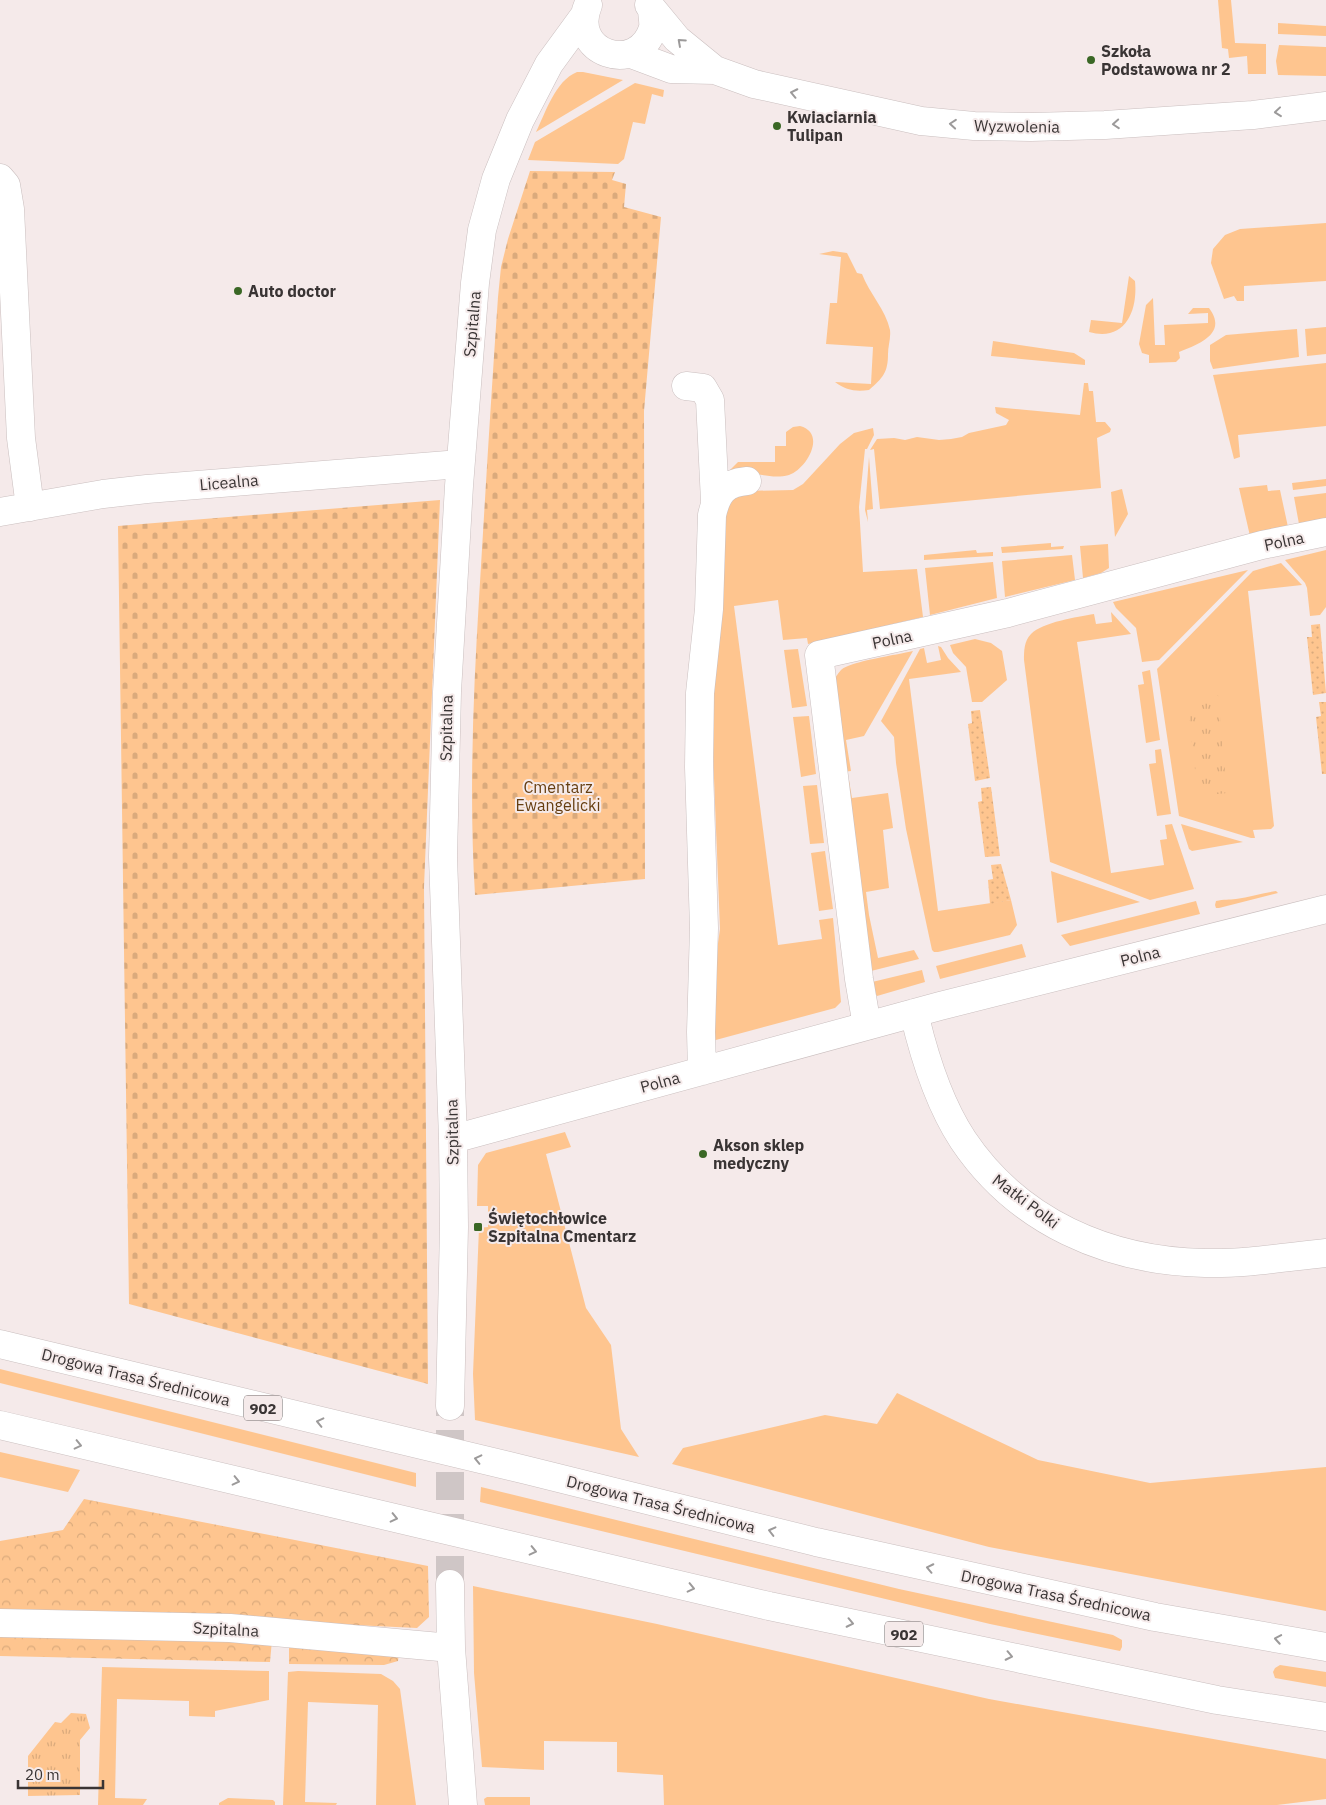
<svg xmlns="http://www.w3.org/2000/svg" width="1326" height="1805" viewBox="0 0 1326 1805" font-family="'IBM Plex Sans',sans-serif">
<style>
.grass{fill:#fec58f}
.forest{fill:url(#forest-crowns)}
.cemetery{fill:url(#cemetery-stones)}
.park{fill:url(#park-tufts)}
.garden{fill:url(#garden-dots)}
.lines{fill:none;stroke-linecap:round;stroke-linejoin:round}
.minor-tunnel{stroke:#cfc6c6;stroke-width:28;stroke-dasharray:28 14;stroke-linecap:butt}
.minor-casing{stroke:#cabfbf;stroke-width:29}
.major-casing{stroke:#cabfbf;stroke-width:29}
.minor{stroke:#fff;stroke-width:28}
.major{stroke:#fff;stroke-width:28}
.oneway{stroke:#9c9a9a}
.poi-dot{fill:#3a6725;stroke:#f5eaea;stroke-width:2}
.labels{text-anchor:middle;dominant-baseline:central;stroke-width:4;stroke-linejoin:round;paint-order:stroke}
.shield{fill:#f5eaea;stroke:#716b6b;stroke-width:1}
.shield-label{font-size:15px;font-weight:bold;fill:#393434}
.poi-label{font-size:16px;font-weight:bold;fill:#393434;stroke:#f5eaea;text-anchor:start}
.street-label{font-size:16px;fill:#393434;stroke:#f5eaea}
.park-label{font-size:16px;fill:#663e10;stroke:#f5eaea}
</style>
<defs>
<pattern id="forest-crowns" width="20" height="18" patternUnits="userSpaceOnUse" patternTransform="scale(1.25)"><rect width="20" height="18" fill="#fec58f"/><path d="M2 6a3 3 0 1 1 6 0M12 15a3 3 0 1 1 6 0" fill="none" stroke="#daaa7c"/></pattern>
<pattern id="cemetery-stones" width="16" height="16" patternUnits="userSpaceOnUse" patternTransform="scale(1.25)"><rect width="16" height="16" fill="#fec58f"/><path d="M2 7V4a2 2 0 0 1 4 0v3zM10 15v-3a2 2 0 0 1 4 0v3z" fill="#daaa7c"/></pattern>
<pattern id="park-tufts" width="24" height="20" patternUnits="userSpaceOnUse" patternTransform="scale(1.25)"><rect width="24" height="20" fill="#fec58f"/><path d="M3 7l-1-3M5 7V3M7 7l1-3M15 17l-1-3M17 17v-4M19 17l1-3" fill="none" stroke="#daaa7c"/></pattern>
<pattern id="garden-dots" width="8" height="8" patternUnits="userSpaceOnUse" patternTransform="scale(1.25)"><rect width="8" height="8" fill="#fec58f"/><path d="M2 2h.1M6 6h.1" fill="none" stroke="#daaa7c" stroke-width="1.8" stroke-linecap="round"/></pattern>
</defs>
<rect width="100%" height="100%" fill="#f5eaea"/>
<!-- grass -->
<path class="grass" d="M1218,0h13l4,43 31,1v30h-18l-1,-18 -18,2 -1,-9 -6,-1z
M1278,23l48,3v10l-48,-2z
M1279,45l47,2v29l-48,-1 -2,-14z
M577,72h6l40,8 -87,52c10,-20 19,-51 41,-60z
M635,83l29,7 -1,7 -11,-3 -7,30 -12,-2 -9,37 -6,5 -90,-4 7,-18z
M1326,223v58l-82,5v15h-7l-3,-5 -10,3 -13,-36 2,-14 12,-14 15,-6z
M833,251l14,2 10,20 5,1c7,19 24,36 28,56 1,8 -2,16 -2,24 0,18 -5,24 -19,36 -14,2 -23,0 -34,-8l36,2 2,-37 -47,-3 4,-41h7l4,-46 -22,-3z
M1129,276l6,5c3,30 -10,61 -46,51l2,-12 31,3z
M1153,298l2,47h10l-1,-20 44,-2v-10l-20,1 5,-6h16c19,25 -9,36 -30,44l1,6 -4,4 -27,1v-8l-7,-2 -3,-9 7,-39z
M1326,327v27l-19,2 -2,-27z
M1297,329l2,28 -86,12 -3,-8v-16l16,-10z
M993,341l81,12 11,7v5l-94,-9z
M1326,363v63l-88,9 2,22 -6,2 -21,-84z
M1084,383h4l1,8h4l3,31h9l6,7 -1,3 -13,6 4,50 -221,21 -6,-60 -4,1 7,-11 17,-1 11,2 12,-3 22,3 12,-1 11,-2 7,-4 37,-8 3,-5 -13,-7 -1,-6 85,8z
M800,426c27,7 7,43 -11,49 -15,4 -25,-1 -39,-1 -8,0 -16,3 -23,4l3,-8 8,-8h37v-16h11v-14l7,-5z
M873,428l1,7 -7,14h-2l-6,58 4,65 54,-3 6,48 -115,27 -1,-6 -24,2 -5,-40 -44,6 44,339 44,-6 -3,-19 14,-2 8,84 -6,6 -123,33 2,-70 6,-42 -10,-251 14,-179 20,-8 49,-1 10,-6 37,-40 14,-11z
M869,457l4,52 -6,1 1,12 -3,-12z
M1326,479v7l-33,4 -1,-7z
M1267,485l1,6 12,-1 8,37 -38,9 -11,-48z
M1122,489l6,25 -13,23 -4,-45z
M1326,493v25l-27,6 -5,-27z
M1051,543v4l13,-1 -1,3 -61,4 -1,-6z
M1108,544l1,24 -8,5 -18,5 -3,-32z
M976,550l1,3 16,-1v4l-69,4v-5z
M1326,550v57l-6,8 -10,1 -3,-28 -2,-5 -20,-23z
M1072,555l3,25 -70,17 -3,-36z
M993,562l4,36 -67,17 -5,-47z
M1281,563l21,22 -54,6 26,235 -3,3 -18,1 2,8h-4l-72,-22 -22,-147 96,-98z
M1248,570l-89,90 -17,2 -6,-34 -20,-20 -3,-6z
M1111,612l20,22 -54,8 34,231 53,-8 -4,-25 7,-1 -2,-14 7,-1 22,65 -44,11 -100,-38 -26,-202c0,-9 0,-19 7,-26 12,-12 46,-17 63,-20l2,10 16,-2z
M975,639l16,4 11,8 5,29 -25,22h-10l-6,-35 -13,-14 -3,-8z
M938,646l3,1 7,11 13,14 -52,7 29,232 73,-11 6,25 -7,10 -72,17h-4l-2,-2 -26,-121 -10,-66 -2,-26 -13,-16 39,-72 4,-1 3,15 14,-3z
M798,649l9,57 -15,2 -8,-58z
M913,651l-49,85 -18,4 5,31 -8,1 -11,-89c3,-4 5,-9 9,-13 10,-9 56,-15 72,-19z
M1150,670l10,70 -14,3 -8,-58 6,-1 -2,-12z
M809,716l7,58 -15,3 -8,-60z
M1161,749l10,65 -14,2 -8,-52 7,-1 -1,-13z
M849,780l3,18 36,-5 5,35 -10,2 6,58 -23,4 3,23 9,43 36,-8 5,9 -52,13 -23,-191z
M817,785l7,58 -14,1 -7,-58z
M1181,824l62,18 -51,9 -3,-2z
M825,851l8,58 -14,2 -8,-58z
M1051,871l89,31 -83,21z
M1276,891l2,2 -59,15h-3l-1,-3 1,-4c8,-2 13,-1 20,-2 14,-2 26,-6 40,-8z
M1196,901l4,13 -130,32 -9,-11z
M1022,944l4,13 -86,22 -4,-13z
M922,970l3,12 -48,14 -9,-13z
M565,1132l6,15 -25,7 40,154 25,37 10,84 18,28 -164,-37 -2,-46 6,-146 9,-1v-21h-11l1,-41 8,-12z
M0,1369l416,104v14l-416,-104z
M897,1393l141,67 112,23 176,-16v144l-337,-64 -317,-83 11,-16 142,-33 52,9z
M0,1452l80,18 -12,22 -68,-15z
M481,1487l418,102 214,46 9,5v7l-2,4 -130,-27 -510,-122z
M473,1586l184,38 332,75 337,60v40l-49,6h-613l-1,-30 -46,-3v-30l-73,-1v29l-62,-3 -8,-94z
M1280,1665l46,7v15l-51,-9 -2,-6 2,-4z
M102,1667l167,4v29l-54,11v6l-26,-1v-15l-72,-2 -2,99 32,1 -4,6h-45z
M298,1671l83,3 12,7 7,8 16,116h-40l2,-100 -70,-3 -3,100 32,1 -1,2h-53l5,-133z
M487,1797h43v8h-45l-1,-6z
M228,1798l45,2 2,2v3h-56v-2z"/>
<!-- forest -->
<path class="forest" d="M84,1499l344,67 1,51 -12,11 -190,-9 -227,-4v-74l63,-11z
M0,1632l272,8 -2,22 -270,-6z
M289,1642l110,10 -1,9 -14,4 -95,-1z"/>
<!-- cemetery -->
<path class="cemetery" d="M530,171l85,1 -3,8 14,4 -2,23 37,10 -17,194 1,468 -170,16c-6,-99 -2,-197 4,-296 6,-100 12,-201 19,-302l3,-30 7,-28z
M440,500l-16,387 4,497 -299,-80 -11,-778z"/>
<!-- park -->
<path class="park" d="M1218,695l9,98 -29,3 -11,-97z
M71,1713l15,1 4,14 -10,12v55l-52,1v-40l27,-34 6,1z"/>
<!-- garden -->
<path class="garden" d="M1320,624l6,69 -13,2 -6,-58h5l-1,-12z
M1319,702h7v72h-4l-6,-57 5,-1z
M980,710l10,68 -15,3 -7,-57 4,-1 -1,-12z
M991,787l9,69 -15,1 -7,-55 4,-1 -1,-13z
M1001,864l10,36 -21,4 -2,-24 5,-1 -2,-14z"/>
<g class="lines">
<!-- minor-tunnel -->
<path class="minor-tunnel" d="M450,1584v-178"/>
<defs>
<path id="minor" d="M588,5c-20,48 50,72 65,23 1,-6 -1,-13 -1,-19
M649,5l28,34 38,31
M631,54l40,15 44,1 39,14 167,37 53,5 57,1 74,-2 148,-10 73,-9
M0,178l6,7 4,24 11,229 9,69
M686,386l17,2 7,12 5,101
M0,512l103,-18 44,-5 313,-25
M914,1013c10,43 24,89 49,127 55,82 145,121 242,123 41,1 81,-6 121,-10
M867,1026l-8,-47 -40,-324 189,-42 254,-68 64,-13
M702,1071l-1,-39 3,-104 -5,-161 1,-74 9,-84 3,-94c5,-22 12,-32 35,-34
M453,1139l487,-133 386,-97
M450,1406l4,-179 -1,-88 -10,-282 4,-165 12,-206 16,-203 7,-53 14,-51 24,-59 29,-56 35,-48
M450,1584l1,64 12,157
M0,1623l230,5 221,20"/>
<path id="major" d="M0,1344l526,126 290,72 339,75 171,30
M0,1425l769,181 448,94 109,17"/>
</defs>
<!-- minor casing -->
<use href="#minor" class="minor-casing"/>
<!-- major casing -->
<use href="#major" class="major-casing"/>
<!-- minor -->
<use href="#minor" class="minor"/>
<!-- major -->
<use href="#major" class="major"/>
</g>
<!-- one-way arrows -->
<defs><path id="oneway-chevron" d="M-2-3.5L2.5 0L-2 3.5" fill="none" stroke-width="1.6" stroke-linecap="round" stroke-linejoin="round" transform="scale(1.25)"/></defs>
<g class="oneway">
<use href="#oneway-chevron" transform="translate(681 42) rotate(-138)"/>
<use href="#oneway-chevron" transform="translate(794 93) rotate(-168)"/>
<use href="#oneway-chevron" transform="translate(1278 112) rotate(174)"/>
<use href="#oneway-chevron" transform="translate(953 124) rotate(-175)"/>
<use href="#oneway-chevron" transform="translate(1116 124) rotate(176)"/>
<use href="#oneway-chevron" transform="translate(320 1422) rotate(-167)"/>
<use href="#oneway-chevron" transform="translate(78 1445) rotate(13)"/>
<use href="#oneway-chevron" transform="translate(478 1459) rotate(-167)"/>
<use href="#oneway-chevron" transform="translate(236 1481) rotate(13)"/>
<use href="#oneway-chevron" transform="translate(394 1518) rotate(13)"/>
<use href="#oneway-chevron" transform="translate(772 1531) rotate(-166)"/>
<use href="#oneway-chevron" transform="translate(533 1551) rotate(13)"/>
<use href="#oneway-chevron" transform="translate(930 1568) rotate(-168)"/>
<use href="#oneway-chevron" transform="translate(691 1588) rotate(13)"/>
<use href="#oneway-chevron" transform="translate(850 1623) rotate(12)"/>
<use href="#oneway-chevron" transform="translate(1278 1639) rotate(-170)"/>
<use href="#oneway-chevron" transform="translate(1009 1656) rotate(12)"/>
</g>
<!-- markers -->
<g class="poi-dot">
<circle cx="1091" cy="60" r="5"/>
<circle cx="777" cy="126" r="5"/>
<circle cx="238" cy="291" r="5"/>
<circle cx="703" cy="1154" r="5"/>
<rect x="473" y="1222" width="10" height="10" rx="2.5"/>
</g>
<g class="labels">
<!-- shield labels -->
<g class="shield">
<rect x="244" y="1395.5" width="38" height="25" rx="4"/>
<rect x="885" y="1621.5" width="38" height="25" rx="4"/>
</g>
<g class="shield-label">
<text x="263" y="1408">902</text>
<text x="904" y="1634">902</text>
</g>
<!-- poi labels -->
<g class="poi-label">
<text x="1101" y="51">Szkoła<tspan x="1101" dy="18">Podstawowa nr 2</tspan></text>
<text x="787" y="117">Kwiaciarnia<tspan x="787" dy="18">Tulipan</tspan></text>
<text x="248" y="291">Auto doctor</text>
<text x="713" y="1145">Akson sklep<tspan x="713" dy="18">medyczny</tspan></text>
<text x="488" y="1218">Świętochłowice<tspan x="488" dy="18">Szpitalna Cmentarz</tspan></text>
</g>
<!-- street labels -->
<g class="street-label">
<text transform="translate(1017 126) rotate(1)">Wyzwolenia</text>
<text transform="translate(472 324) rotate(-85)">Szpitalna</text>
<text transform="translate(229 482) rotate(-5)">Licealna</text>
<text transform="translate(1284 541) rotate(-12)">Polna</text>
<text transform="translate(892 639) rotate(-12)">Polna</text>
<text transform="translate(446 728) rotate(-89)">Szpitalna</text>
<text transform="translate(1140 956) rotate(-14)">Polna</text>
<text transform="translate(660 1082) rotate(-15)">Polna</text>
<text transform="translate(452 1132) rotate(-91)">Szpitalna</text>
<text transform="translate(1026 1201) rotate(37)">Matki Polki</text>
<text transform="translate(136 1377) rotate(14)">Drogowa Trasa Średnicowa</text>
<text transform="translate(661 1504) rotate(14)">Drogowa Trasa Średnicowa</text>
<text transform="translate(1056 1595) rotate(12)">Drogowa Trasa Średnicowa</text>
<text transform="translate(226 1629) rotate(3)">Szpitalna</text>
</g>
<!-- park labels -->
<g class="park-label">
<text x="558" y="787">Cmentarz<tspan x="558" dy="18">Ewangelicki</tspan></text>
</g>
</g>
<!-- scale -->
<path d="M18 1780v8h85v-8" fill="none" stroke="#393434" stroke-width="2.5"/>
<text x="25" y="1780" font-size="15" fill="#393434" stroke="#f5eaea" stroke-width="4" paint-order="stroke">20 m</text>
</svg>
